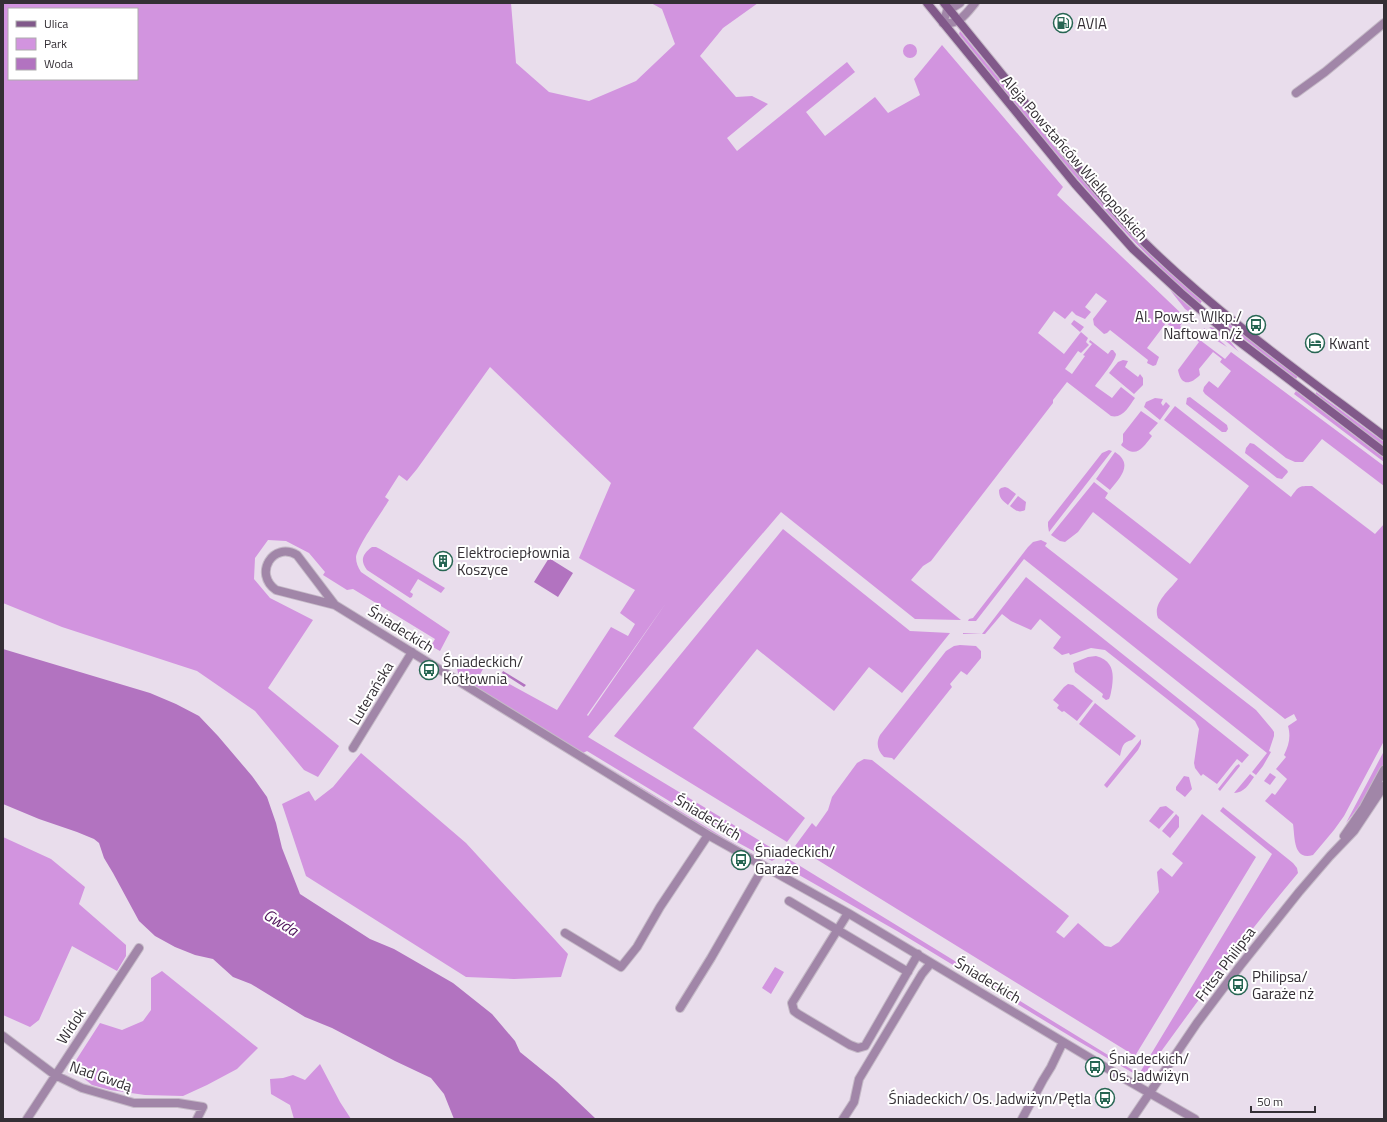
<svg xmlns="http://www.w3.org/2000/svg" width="1387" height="1122" viewBox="0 0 1387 1122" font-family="'Titillium Web',sans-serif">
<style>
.green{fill:#d294df;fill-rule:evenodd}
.water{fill:#b273c0}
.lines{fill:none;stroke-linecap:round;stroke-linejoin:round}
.minor-casing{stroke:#c5bac7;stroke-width:10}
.tertiary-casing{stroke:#c5bac7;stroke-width:10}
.secondary-casing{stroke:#c5bac7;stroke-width:10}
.minor{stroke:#a186a8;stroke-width:8}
.tertiary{stroke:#a186a8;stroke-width:8}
.secondary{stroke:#81598a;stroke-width:8}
.labels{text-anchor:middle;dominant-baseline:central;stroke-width:4;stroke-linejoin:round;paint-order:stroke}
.poi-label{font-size:15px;fill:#342f35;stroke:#fff;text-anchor:start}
.street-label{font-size:15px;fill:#342f35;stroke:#fff}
.water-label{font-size:16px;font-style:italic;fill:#4f145b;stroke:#fff}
</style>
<rect width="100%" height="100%" fill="#e9ddec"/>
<!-- green -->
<path class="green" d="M3,3h508l5,60 33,29 40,9 47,-20 39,-37 -13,-35 -11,-6h107l-35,25 -23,28 36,41 16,-1 16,8 -41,34 10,13 110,-89 8,10 -49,40 19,24 50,-39 13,16 32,-18 -6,-16 28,-34 121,142 -6,8 129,123 -6,8 2,2 -3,4 -13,-9 -19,25 12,9 -3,8 -3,1 -6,-3 1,-3 -38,-30 -3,3 -3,1 -10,-9 -1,-6 14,-18 -11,-8 -11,14 6,5 -6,7 -9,-4 -4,-4 -7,8 -11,-8 -16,22 26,21 17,-22 7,6 -2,4 3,3 -8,8 -3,-2 -13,18 7,5 13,-18 -2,-1 9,-11 -3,-2 1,-2 18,14 3,-4h2l3,4c0,6 -16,25 -21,32l17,12 9,-11 14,11c-6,8 -12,21 -24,18l-44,-34 -14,18v3l-122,158 -8,5 -12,14 50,40 -46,-1 -134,-107 -193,225 192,116 -5,6 -3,2 -37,-20 -148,-90 -4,2 -123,-75c-3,-7 -5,-13 0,-20l4,-1 19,12 -5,9 9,6 6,-9 64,35 54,-83 17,9 7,-12 -15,-11 15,-23 -56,-32 32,-75 -121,-116 -73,102 -10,12 -8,-6 -14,22 4,3c-7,12 -31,45 -33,57 0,6 2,10 5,15l89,60 -10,19 -9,-5 4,-7 -82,-50 -6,1 -24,-15 2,-3 -16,-19 -23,-12 -18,-1 -13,18 -1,21 16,19 43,22 -45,68 71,58 -21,31 -14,-7 -49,-59 -58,-40 -135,-44 -59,-24zM9,9h128v70h-128zM666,603l-78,113 -1,-1z
M960,31l103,126 60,70 36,36 43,38 -2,3c-92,-79 -165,-177 -241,-270z
M903 51a7 7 0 1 1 14 0a7 7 0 1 1-14 0Z
M1170,290l22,19 3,7 -10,-7z
M1218,314l80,62 -2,3 -80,-62v-2z
M1074,320l10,7 -4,5 -9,-8z
M1209,327c12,1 23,17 30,25z
M1204,328l20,16 3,3 -24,-15z
M1196,337l29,22 6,-7 153,114v20l-62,-47 -19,23h-8l-9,-4 -81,-64 -2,-3 1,-4 5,-6 9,7 13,-17 -11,-9 2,-3 -9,-7 -14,17 1,6c-10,10 -19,11 -22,-5l21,-28 -5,-4z
M1123,360l5,1 -3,6 13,10 2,-3 3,4v7l-9,9 -25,-21 9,-11z
M1296,391l88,67v4l-90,-68z
M1316,392l68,50v5l-68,-53z
M1190,397l37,28 1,4 -2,3h-4l-36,-28 1,-6z
M1155,398l8,1 -2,4 2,3 3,-4 4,4 -10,14 -16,-13 2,-5z
M1175,406l116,91c8,-11 7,-11 21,-11l63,48 9,-10v217l-40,75 -10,14 -21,25c-20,6 -18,-18 -20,-31l-28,-23 7,-8 3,2 12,-16 -11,-10 10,-12 -2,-2c5,-10 7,-18 4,-29l9,-6 -3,-6 -9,5 -127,-101c-6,-15 12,-28 20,-39l-85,-67 -15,20 -13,10 -5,-1 -9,-6 43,-53 14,11 -3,5 85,66 59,-78 -85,-66z
M1141,411l17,12 -9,10 3,3c-10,13 -16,23 -31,9l2,-3v-8z
M1250,443l4,1 33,26 1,2 -6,7 -5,-1 -32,-25 1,-5z
M1109,450l3,1 -63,81 -1,-6v-4l54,-69z
M1115,452c19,12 5,26 -5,38l-14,-11z
M1005,487l3,1 8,6 -8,11c-6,-5 -9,-7 -9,-15l2,-2z
M1018,496l8,6 -1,8c-6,3 -9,1 -15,-4z
M783,529l127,102 40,2 -48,60 -33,-26 -35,44 -77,-62 -64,79 112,90 -18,24 -173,-106z
M1041,540l6,3 -2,3 211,164 16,19 2,3v4l-5,15 2,1 -8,14 -7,9 -4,-3 15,-19 -243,-194 -48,62h-8l1,-2 4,-1 55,-71 5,-5z
M372,547h4l4,2 65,39 -4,5 -23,-14 -8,13 3,2 -1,3 -2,1 -43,-28c-7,-9 -5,-16 5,-23z
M1026,577l223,178 -7,8 -5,-4 -20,25 -14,-10 -2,2 -6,-8 -1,-5 5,-34 -4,-8 -90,-71 -14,-2 -21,7 -1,-2 -7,2 -9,-7 8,-11 -21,-18 -9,11 -20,-9 -9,-7 -17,20h-22v-1l19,1z
M960,645l16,1 5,5v7l-14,17 -6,-4 -11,13 2,3 -58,73 -2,-2 -8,-1c-7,-7 -8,-14 -4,-22l66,-84 8,-5z
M1096,656c17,5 18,16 16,31 -1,4 -1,8 -3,12l-3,1 -4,-3 1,-3 -28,-22 -2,-9 15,-6z
M1068,684l5,1 20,16 -16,20 -13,-10 -2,1 -5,-4 2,-3 -6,-5 11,-13z
M1095,703l41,33 -4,4c-10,2 -10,8 -12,16l-41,-32z
M1141,739v5l-3,6 -31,38 -3,-3z
M1384,751v14l-18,33 -20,25z
M361,753l105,90 102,111 -7,23 -47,2 -48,-2 -160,-101 -24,-72 27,-13 6,10 18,-14z
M590,756l134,82 43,24h-3l-30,-16z
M864,759l8,1 197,156 -13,16 8,6 14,-15 27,23 6,1 8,-5 40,-50 -2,-20 4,-4 11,9 11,-14 -11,-9 30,-40 54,43 -121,199 -340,-210 17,-23 4,4 12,-17 4,-13 25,-34z
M1239,764l1,2 -20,25 -2,-2 18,-23z
M1270,773l6,4 -6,8 -6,-4z
M1250,774l4,3c-5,7 -10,16 -20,16z
M1184,776l5,1 3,12 -7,8 -9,-7v-3z
M1166,806l8,6 -15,17 -10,-8 11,-14z
M1223,807l70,56 4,5 1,5c-55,65 -104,133 -154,202l-4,2 -62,-36 -181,-110 -112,-64v-7l2,-2 352,216 133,-220 -52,-43z
M1176,814l3,3v10l-9,11 -8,-7z
M3,837l48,22 34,28 -6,17 47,41v11l-9,15 -45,-25 -33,74 -9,7 -27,-12z
M775,967l9,5 -13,22 -9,-6z
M162,971l96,77 -21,21 -30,16 -24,11 -38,-1 -35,-5 -18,-5 -21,-17 29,-45 22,7 21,-9 8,-11v-32z
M320,1064l20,38 11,17h-57l-4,-14 -19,-11 -1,-15 13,-1 10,-3 12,5z"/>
<!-- water -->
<path class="water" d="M549,558l24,15 -15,24 -24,-15z
M3,649l147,44 26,11 23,12 19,20 34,40 15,21 9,26 6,25 18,46 70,45 24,10 59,34 39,31 23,27 5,11 37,30 39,37h-142l-10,-25 -13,-16 -36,-17 -63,-33 -27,-11 -54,-33 -18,-7 -20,-18 -18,-4 -20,-8 -20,-11 -16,-15 -26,-48 -9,-15 -5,-15 -5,-4 -17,-7 -38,-13 -36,-15z
M503,671l23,14 -2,2 -22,-14z"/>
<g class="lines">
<defs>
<path id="minor" d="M960,3l-13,8 -4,12c16,2 23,-9 32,-20
M1296,93l29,-21 59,-49
M335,605l-38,-50c-24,-14 -44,19 -21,35l59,15 373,230 140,78 277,166 70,40
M353,748l59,-96
M789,901l119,71
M848,913l-56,90 2,8 4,3 52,31 8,3 7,-2 53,-92
M565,933l56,34 16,-20 23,-40 48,-72
M680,1008l31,-50 53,-92
M3,1036l52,39 27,13 52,15h44l25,4 -6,12
M27,1119l112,-171
M843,1119l11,-17 5,-23 63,-105 9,-11
M1022,1119l21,-39 8,-13 12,-25"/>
<path id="tertiary" d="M1344,836l20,-29 20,-37
M1132,1119l65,-96 43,-57 59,-74 31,-36 24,-25 30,-45"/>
<path id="secondary" d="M927,3l148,181 58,65 48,44 43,37 160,122
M944,3c35,43 69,85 104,128 31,38 62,76 96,111 73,72 158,132 240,194"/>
</defs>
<!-- minor casing -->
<use href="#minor" class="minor-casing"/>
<!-- tertiary casing -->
<use href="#tertiary" class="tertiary-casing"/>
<!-- secondary casing -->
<use href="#secondary" class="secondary-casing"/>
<!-- minor -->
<use href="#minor" class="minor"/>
<!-- tertiary -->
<use href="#tertiary" class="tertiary"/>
<!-- secondary -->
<use href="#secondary" class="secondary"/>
</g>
<!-- icons -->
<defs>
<symbol id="fuel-ring" viewBox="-11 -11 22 22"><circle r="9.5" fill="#fff" stroke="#276653" stroke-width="1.5"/><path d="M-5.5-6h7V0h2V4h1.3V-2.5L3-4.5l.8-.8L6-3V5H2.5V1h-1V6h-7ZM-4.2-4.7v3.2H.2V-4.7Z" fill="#276653"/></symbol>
<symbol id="bus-ring" viewBox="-11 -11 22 22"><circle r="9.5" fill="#fff" stroke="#276653" stroke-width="1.5"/><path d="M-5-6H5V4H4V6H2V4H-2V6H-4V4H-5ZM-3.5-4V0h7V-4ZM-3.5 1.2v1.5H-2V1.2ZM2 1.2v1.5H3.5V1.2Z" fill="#276653"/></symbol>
<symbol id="hotel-ring" viewBox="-11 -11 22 22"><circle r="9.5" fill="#fff" stroke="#276653" stroke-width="1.5"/><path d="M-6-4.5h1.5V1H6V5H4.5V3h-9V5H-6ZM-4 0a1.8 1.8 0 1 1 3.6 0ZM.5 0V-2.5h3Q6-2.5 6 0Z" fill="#276653"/></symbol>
<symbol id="building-ring" viewBox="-11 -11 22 22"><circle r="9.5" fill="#fff" stroke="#276653" stroke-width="1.5"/><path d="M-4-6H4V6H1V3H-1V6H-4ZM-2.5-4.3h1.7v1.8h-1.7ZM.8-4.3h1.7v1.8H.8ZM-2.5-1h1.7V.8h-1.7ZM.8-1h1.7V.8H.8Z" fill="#276653"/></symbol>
</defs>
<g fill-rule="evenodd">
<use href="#fuel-ring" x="1052" y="12" width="22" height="22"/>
<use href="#bus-ring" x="1245" y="314" width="22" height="22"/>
<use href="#hotel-ring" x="1304" y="332" width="22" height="22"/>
<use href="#building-ring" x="432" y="550" width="22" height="22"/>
<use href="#bus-ring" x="418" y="659" width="22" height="22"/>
<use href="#bus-ring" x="730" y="849" width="22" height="22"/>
<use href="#bus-ring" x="1227" y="974" width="22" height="22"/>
<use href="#bus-ring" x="1084" y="1056" width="22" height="22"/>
<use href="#bus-ring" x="1094" y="1087" width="22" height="22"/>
</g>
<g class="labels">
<!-- poi labels -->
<g class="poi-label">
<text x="1077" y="23">AVIA</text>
<text x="1242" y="316" text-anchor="end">Al. Powst. Wlkp./<tspan x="1242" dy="17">Naftowa n/ż</tspan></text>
<text x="1329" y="343">Kwant</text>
<text x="457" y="552">Elektrociepłownia<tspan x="457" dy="17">Koszyce</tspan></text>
<text x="443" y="661">Śniadeckich/<tspan x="443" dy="17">Kotłownia</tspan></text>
<text x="755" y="851">Śniadeckich/<tspan x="755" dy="17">Garaże</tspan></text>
<text x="1252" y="976">Philipsa/<tspan x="1252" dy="17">Garaże nż</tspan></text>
<text x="1109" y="1058">Śniadeckich/<tspan x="1109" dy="17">Os. Jadwiżyn</tspan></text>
<text x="1091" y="1098" text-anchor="end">Śniadeckich/ Os. Jadwiżyn/Pętla</text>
</g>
<!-- street labels -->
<g class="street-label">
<text transform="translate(1075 158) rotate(49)">Aleja Powstańców Wielkopolskich</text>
<text transform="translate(401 629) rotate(32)">Śniadeckich</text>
<text transform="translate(371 693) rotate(-59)">Luterańska</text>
<text transform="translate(708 817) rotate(31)">Śniadeckich</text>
<text transform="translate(1225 964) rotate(-53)">Fritsa Philipsa</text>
<text transform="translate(988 980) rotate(31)">Śniadeckich</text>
<text transform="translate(71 1026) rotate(-57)">Widok</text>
<text transform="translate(101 1076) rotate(19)">Nad Gwdą</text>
</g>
<!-- water labels -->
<g class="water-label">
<text transform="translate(281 922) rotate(31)">Gwda</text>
</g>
</g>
<!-- border -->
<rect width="1387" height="1122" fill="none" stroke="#342f35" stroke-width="8"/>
<!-- legend -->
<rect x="8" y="8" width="130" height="72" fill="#ffffff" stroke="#aeacae"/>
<rect x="16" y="21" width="20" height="6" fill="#81598a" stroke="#aeacae"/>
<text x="44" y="28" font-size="12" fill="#342f35">Ulica</text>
<rect x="16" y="38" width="20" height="12" fill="#d294df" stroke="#aeacae"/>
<text x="44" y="48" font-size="12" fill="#342f35">Park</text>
<rect x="16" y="58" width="20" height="12" fill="#b273c0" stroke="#aeacae"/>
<text x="44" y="68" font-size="12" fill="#342f35">Woda</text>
<!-- scale -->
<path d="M1251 1106v6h64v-6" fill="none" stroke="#342f35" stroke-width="2"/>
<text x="1257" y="1106" font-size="12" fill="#342f35" stroke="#ffffff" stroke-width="3" paint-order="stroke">50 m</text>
</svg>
